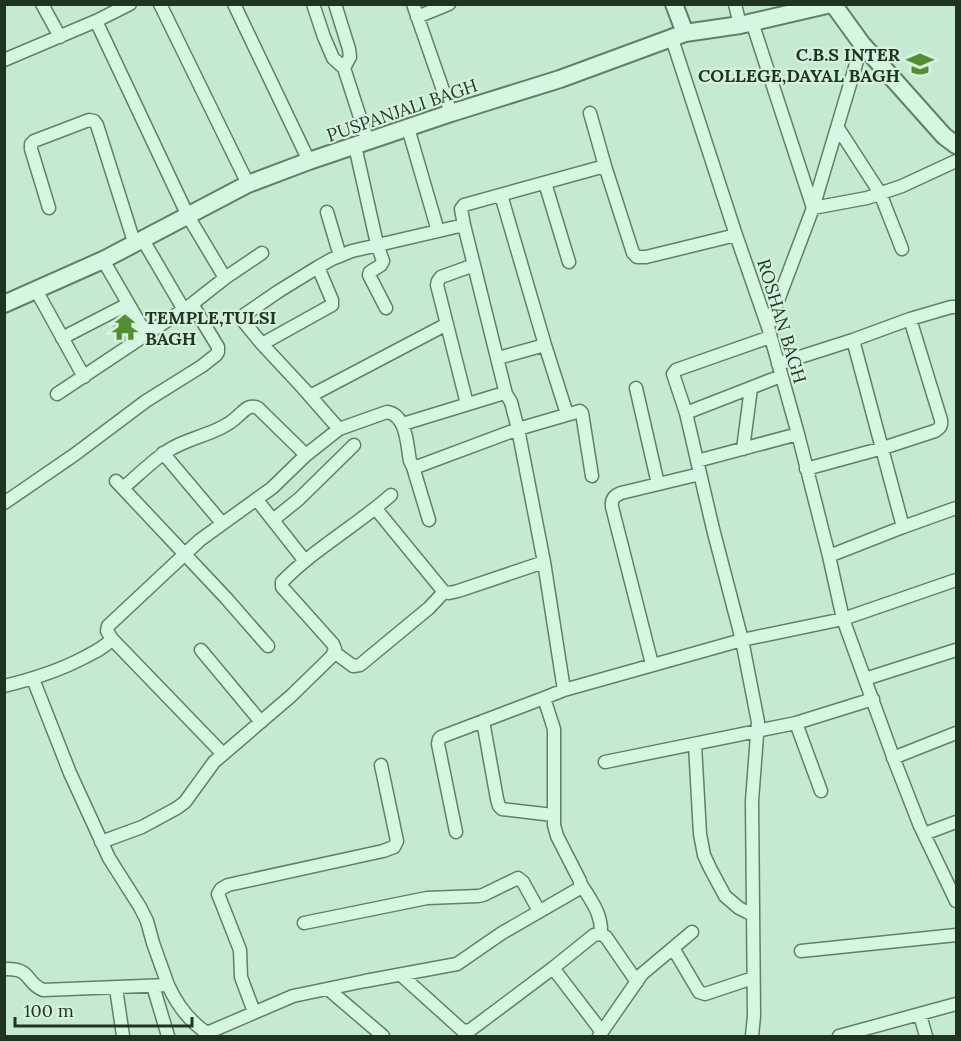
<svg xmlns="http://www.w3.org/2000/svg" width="961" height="1041" viewBox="0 0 961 1041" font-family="Lora,serif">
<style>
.building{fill:#7ec582}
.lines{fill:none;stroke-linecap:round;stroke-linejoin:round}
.minor-casing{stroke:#5d8363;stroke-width:15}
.tertiary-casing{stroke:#5d8363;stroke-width:20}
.minor{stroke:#d7f6e2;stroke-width:12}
.tertiary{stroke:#d7f6e2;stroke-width:16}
.labels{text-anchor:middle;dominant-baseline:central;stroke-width:4.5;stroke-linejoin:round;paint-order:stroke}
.poi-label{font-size:18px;font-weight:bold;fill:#1f3522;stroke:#d4f2de;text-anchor:end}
.street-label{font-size:18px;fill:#1f3522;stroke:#d4f2de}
</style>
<rect width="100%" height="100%" fill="#c5ead1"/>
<!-- building -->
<path class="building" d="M125,315l10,17 -14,10 -10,-19z"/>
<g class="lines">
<defs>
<path id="minor" d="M42,4l18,33
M160,4l88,180
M234,4l75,157
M313,4l11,33 9,21 11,10 24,74
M335,4l14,45 1,8 -6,11
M413,4l38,109
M735,4l5,21
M417,17l32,-13
M96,21l92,195 37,62 37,-25
M752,22l61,186 -45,119
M672,39l64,196 32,92 30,107 31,122 14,63 52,143 25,64 36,75
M862,44l-49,164 54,-10 35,-12 54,-25
M4,60l92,-39 34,-17
M408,128l30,103
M838,128l42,65 22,56
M355,146l22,98 6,17 -2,4 -11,7 -1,3 17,33
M605,166l28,87 4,4h9l90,-22
M545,183l24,79
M49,208l-18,-59v-5l3,-3 55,-21 5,1 3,4 38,120
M327,212l13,44
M464,225l42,169
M143,240l41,70
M103,260l43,74
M36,290l48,87
M770,337l-94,33 -3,4 13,39 95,-37
M62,338l66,-34
M262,344l70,-39v-5l-14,-33
M545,345l22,69
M498,358l47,-13 -44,-150
M778,364l75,-24 57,-21 41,-12h5
M636,388l22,96
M57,394l135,-90 33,-26
M310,396l137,-72
M467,404l-30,-119 1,-4 3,-4 33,-12
M686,413l27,116 29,111 16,82 -6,79 2,215 -2,20
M403,424l98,-30h5l5,8 7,27 -99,37 -6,1 -3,-6c-3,-15 -3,-46 -23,-49l-48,17 -36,-41 -41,-44 -18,-22v-7l35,-24 39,-24 14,-8 20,-8 112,-26 -3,-16 3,-4 141,-39 -15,-53
M743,449l8,-61
M163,453l59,70
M697,461l101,-27
M413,467l16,53
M806,469l77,-21 52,-17c5,-3 7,-5 6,-11l-31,-101
M116,481l110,117 42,48
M123,488c13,-11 26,-24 40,-34 22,-17 56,-19 75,-38 7,-6 11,-12 20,-8l48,47
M257,500l48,61
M4,503l70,-48 72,-54 56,-35 14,-11 2,-3v-5l-26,-43
M376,509l68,83 5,1 9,-2 86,-29
M273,520l26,-21 55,-54
M903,527l53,-19
M829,556l74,-29 -50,-187
M201,650l60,72
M334,652l19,14 7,-1 69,-57 15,-16
M652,664l-40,-157c-1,-8 2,-11 9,-14l79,-19
M865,679l91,-29
M4,686c29,-7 55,-15 81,-29 10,-5 20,-10 27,-18
M564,690l-20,-128 -26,-133 62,-18 2,2 10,63
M483,721l14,78 2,7 3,3 51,6
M796,723l25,68
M695,745l5,89 4,21 6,13 15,28 14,12 14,7
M223,754l-111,-115 -5,-8 1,-5 92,-86 72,-52 34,-33 33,-26
M893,758l63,-25
M605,762l191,-39 77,-24
M456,832l-18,-88 1,-5 2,-2 103,-39
M924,834l32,-12
M101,842l41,-15 35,-19 8,-6 29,-40 77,-66 41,-40 3,-7 -2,-5 -51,-57v-5c32,-33 74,-56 109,-87
M581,884c10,17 21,29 20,50
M304,923l123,-25 51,-2 5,-1 35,-17 5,4 16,29
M673,948l26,44 6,2 48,-16
M801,951l155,-16
M4,969c29,-1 20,13 39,21l125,-5 -15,-42 -6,-22 -7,-14 -31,-49 -39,-85 -37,-94
M401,975l61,55 7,1 84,-63
M168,985c9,20 21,36 39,48
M153,986l15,50
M116,988l7,48
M328,989l55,47
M254,1012l-13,-35 -1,-27 -22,-56 3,-5 7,-4 155,-34 11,-4 3,-6 -16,-76
M920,1015l6,21
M602,1032l-49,-64 41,-33 7,-1 5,3 31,45
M211,1036l-4,-3 86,-37 72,-15 92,-17 45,-31 78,-45v-7l-23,-45 -3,-11v-96l-10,-31 20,-8 178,-50 101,-21 113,-39
M599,1036l43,-62 50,-42
M839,1036l117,-32"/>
<path id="tertiary" d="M674,4l11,29
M833,4l29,40 82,92 12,9
M4,304l99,-44 145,-76 61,-23 142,-48 109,-34 125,-46 55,-8 91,-21"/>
</defs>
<!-- minor casing -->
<use href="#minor" class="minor-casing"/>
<!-- tertiary casing -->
<use href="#tertiary" class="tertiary-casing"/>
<!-- minor -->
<use href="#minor" class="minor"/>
<!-- tertiary -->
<use href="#tertiary" class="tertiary"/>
</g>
<!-- icons -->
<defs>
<symbol id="university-bare" viewBox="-9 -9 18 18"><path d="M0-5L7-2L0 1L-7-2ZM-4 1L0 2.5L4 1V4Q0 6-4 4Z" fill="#548d32" stroke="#d4f2de" stroke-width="2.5" paint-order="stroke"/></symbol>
<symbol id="temple-bare" viewBox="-9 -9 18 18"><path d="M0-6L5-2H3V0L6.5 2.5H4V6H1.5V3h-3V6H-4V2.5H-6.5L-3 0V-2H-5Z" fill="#548d32" stroke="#d4f2de" stroke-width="2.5" paint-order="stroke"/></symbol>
</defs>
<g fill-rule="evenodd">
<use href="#university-bare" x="901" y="45" width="38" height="38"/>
<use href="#temple-bare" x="106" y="308" width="38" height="38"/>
</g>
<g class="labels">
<!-- poi labels -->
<g class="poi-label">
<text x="900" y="54">C.B.S INTER<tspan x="900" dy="21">COLLEGE,DAYAL BAGH</tspan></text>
<text x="145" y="317" text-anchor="start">TEMPLE,TULSI<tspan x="145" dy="21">BAGH</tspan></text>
</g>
<!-- street labels -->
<g class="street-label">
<text transform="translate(402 110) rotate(-19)">PUSPANJALI BAGH</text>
<text transform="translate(782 321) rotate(73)">ROSHAN BAGH</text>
</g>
</g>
<!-- border -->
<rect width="961" height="1041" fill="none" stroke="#1f3522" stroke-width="12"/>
<!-- scale -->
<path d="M15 1017v9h177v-9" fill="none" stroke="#1f3522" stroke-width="3"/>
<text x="24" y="1017" font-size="18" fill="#1f3522" stroke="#d4f2de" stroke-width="4.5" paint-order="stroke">100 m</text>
</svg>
